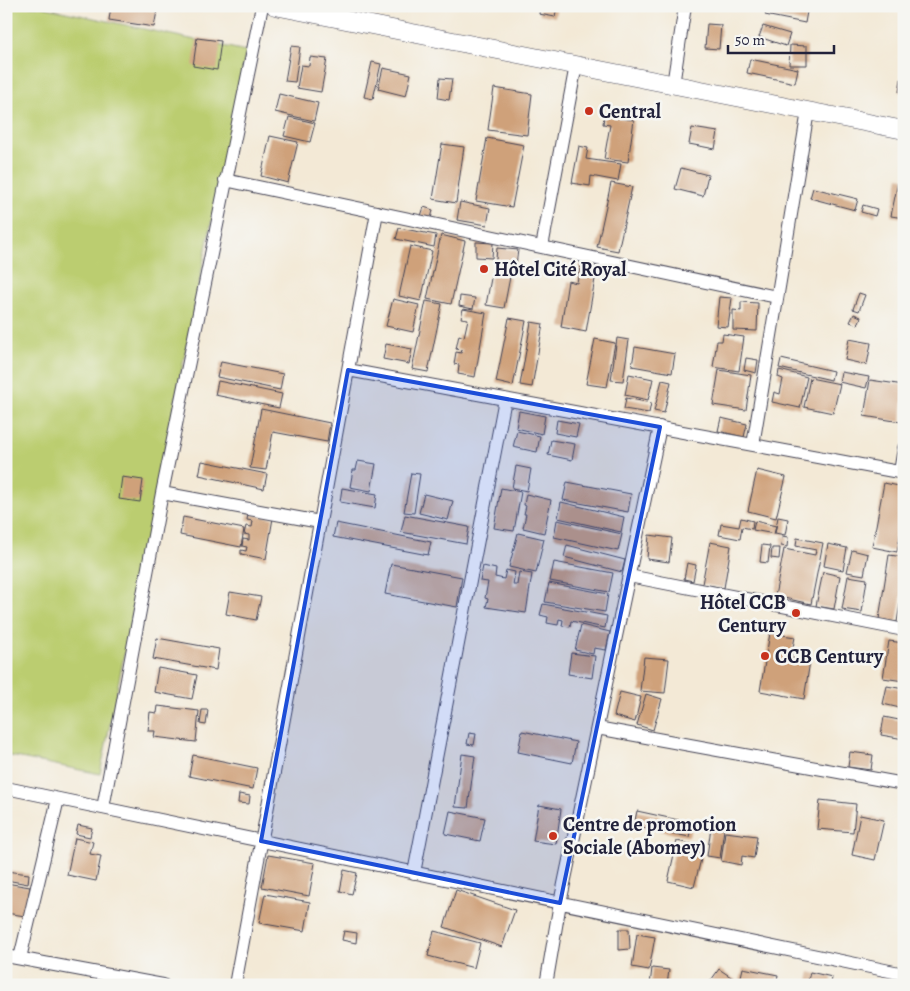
<svg xmlns="http://www.w3.org/2000/svg" width="910" height="991" viewBox="0 0 910 991" font-family="Alegreya,serif">
<style>
.green{fill:#bbcd70;stroke:#6e7856}
.building{fill:#cfa17a}
.lines{fill:none;stroke-linecap:round;stroke-linejoin:round}
.street-casing{stroke:#414052;stroke-width:14}
.secondary-casing{stroke:#414052;stroke-width:19}
.street{stroke:#fff;stroke-width:12}
.secondary{stroke:#fff;stroke-width:18}
.marked{fill:#1d4ed8;fill-opacity:0.2;stroke:#1d4ed8;stroke-width:4;stroke-linejoin:round}
.poi-dot{fill:#c8321e;stroke:#f6f6f2;stroke-width:2}
.labels{text-anchor:middle;dominant-baseline:central;stroke-width:5;stroke-linejoin:round;paint-order:stroke}
.poi-label{font-size:20px;font-weight:bold;fill:#22223b;stroke:#f6f6f2;text-anchor:start}
</style>
<rect width="100%" height="100%" fill="#f6f6f2"/>
<filter id="ink" filterUnits="userSpaceOnUse"><feTurbulence type="fractalNoise" baseFrequency=".02" numOctaves="2"/><feDisplacementMap in="SourceGraphic" scale="10" xChannelSelector="R" yChannelSelector="G"/><feConvolveMatrix kernelMatrix="1 2 1 2 8 2 1 2 1" color-interpolation-filters="sRGB"/></filter>
<filter id="wash" filterUnits="userSpaceOnUse"><feTurbulence type="fractalNoise" baseFrequency=".0096" numOctaves="4" result="noise"/><feDisplacementMap in="SourceGraphic" scale="20" xChannelSelector="R" yChannelSelector="G"/><feGaussianBlur stdDeviation="1.12" result="paint"/><feColorMatrix in="noise" values="0 0 0 0 0 0 0 0 0 0 0 0 0 0 0 0 0 1.4 0 .05"/><feComposite in="paint" operator="in"/></filter>
<g filter="url(#wash)">
<rect width="100%" height="100%" fill="#f3e9d6"/>
<!-- green -->
<path class="green" d="M6,6h32l208,45 -146,723 -94,-19z"/>
<g id="blocks">
<!-- building -->
<path class="building" d="M111,6h19l27,5 -3,16 -45,-7z
M540,6h17l-2,11 -16,-3z
M767,6h41l-3,17 -40,-8z
M707,24l14,1 -2,24 -14,-1z
M763,26l27,8 -4,12 -27,-9z
M197,38l24,3 -4,29 -24,-4z
M790,45l17,1v19h-18z
M291,46l9,1 -5,35 -10,-1z
M310,57l17,2 -6,33 -24,-4 4,-23 8,1z
M750,59l48,10 -3,14 -48,-10z
M372,62l9,2 -8,35 -9,-2z
M383,68l28,6 -5,22 -28,-7z
M440,78l12,1 -3,21 -11,-2z
M901,79h3v14l-5,-1z
M494,88l38,6 -5,41 -39,-5z
M279,94l39,9 -4,18 -39,-9z
M604,116l30,4 -6,42 -24,-3 6,-34 -7,-1z
M289,117l26,6 -5,19 -26,-6z
M692,128l26,4 -3,17 -26,-5z
M270,136l28,6 -10,41 -27,-7z
M487,138l37,7 -12,62 -36,-6z
M442,144l22,3 -8,56 -23,-4z
M579,146l9,2 -2,11 35,5 -3,17 -27,-5 -1,10 -18,-3z
M681,168l27,7 -5,21 -28,-7z
M899,177l5,1v40l-13,-2z
M611,183l21,4 -14,64 -21,-4z
M813,188l45,11 -3,11 -45,-12z
M460,202l30,6 -3,17 -30,-5z
M863,205l14,4 -2,7 -14,-4z
M424,207l9,3 -2,9 -10,-3z
M399,228l37,7 -2,12 -38,-8z
M441,235l24,6 -14,63 -24,-5z
M476,242l17,1 -1,15 -16,-1z
M410,246l22,5 -11,50 -22,-5z
M497,248l21,2 -3,22 -20,-2z
M580,265l17,2 -11,65 -25,-5 7,-46 9,2z
M492,273l18,4 -6,31 -18,-3z
M859,293l6,2 -6,16 -6,-2z
M460,296l15,2 -2,11 -14,-3z
M719,297l13,1 -4,29 -12,-1z
M393,299l26,6 -6,27 -27,-6z
M426,301l16,3 -14,68 -16,-3z
M741,302l17,1 -1,28 -24,-1v-20l8,1z
M463,309l23,4 -11,64 -17,-3 1,-9 -5,-1 2,-12 5,1 1,-3 -6,-1 3,-14 5,2 4,-18 -7,-1z
M854,314l7,3 -3,8 -8,-3z
M509,318l17,3 -13,65 -17,-4z
M531,322l12,2 -11,63 -12,-2z
M723,334l21,3 -5,34 -26,-4 4,-26h5z
M617,338l12,2 -6,41 -12,-1z
M595,339l20,4 -8,44 -21,-3z
M849,339l22,4 -4,22 -22,-5z
M386,344l26,5 -3,15 -26,-5z
M635,347l40,7 -3,19 -40,-7z
M746,358l12,2 -2,13 -12,-3z
M781,359l52,12 -2,9 -52,-12z
M221,362l62,12 -3,16 -63,-13z
M719,370l32,5 -5,35 -33,-5z
M779,370l28,7 -7,31 -28,-6 2,-10 6,2 3,-15 -5,-2z
M841,372l28,5 -3,11 -27,-6z
M629,374l24,5 -5,21 -23,-5z
M810,378l30,6 -7,29 -29,-6z
M662,380l9,2 -7,31 -10,-2z
M870,380l34,5 -3,37 -37,-6z
M218,381l64,13 -3,14 -64,-13z
M626,398l25,5 -2,10 -25,-4z
M261,409l69,14 -3,19 -54,-10 -7,38 -16,-2z
M519,411l26,5 -3,18 -26,-6z
M721,418l26,6 -3,13 -26,-6z
M557,420l22,4 -3,13 -21,-4z
M517,431l23,5 -3,16 -24,-5z
M551,440l24,4 -3,16 -24,-5z
M202,461l65,13 -3,15 -65,-14z
M358,461l18,3 -5,27 -21,-4 3,-17h3z
M516,466l15,3 -4,22 -15,-3z
M757,470l29,7 -10,41 -28,-7z
M411,473l9,1 -6,39 -10,-1z
M122,477l21,3 -3,22 -21,-3z
M567,482l64,12 -3,18 -65,-12z
M884,483l20,4v28l-7,37 -25,-5z
M342,488l35,6 -2,14 -35,-6z
M501,488l20,4 -7,39 -20,-3z
M424,494l29,7 -5,19 -29,-7z
M526,494l25,6 -7,33 -21,-5 3,-14h-2l2,-8 -2,-1z
M561,502l63,15 -3,15 -63,-14z
M248,514l25,4 -7,41 -25,-5v-4l5,1 1,-4 -5,-1 1,-7 6,1v-5l-5,-1 2,-8 6,1 1,-6 -6,-1z
M405,515l64,12 -3,17 -65,-12z
M183,517l61,12 -3,18 -61,-12z
M778,517l10,2 -3,16 -10,-2z
M741,518l12,3 -1,8 -10,-2 -2,12 -21,-4 2,-11 18,3z
M557,520l65,14 -4,17 -64,-14z
M755,521l21,5 -2,8 -21,-4z
M336,523l95,19 -3,13 -95,-18z
M518,533l26,6 -8,34 -27,-6z
M649,535l23,3 -3,24 -22,-3z
M782,536l6,1 -1,10 -6,-1z
M797,538l26,5 -12,61 -36,-8 9,-47 31,6 1,-5 -20,-4z
M710,542l21,4 -7,42 -22,-4z
M828,544l19,4 -4,22 -19,-4z
M567,545l58,15 -3,12 -58,-15z
M762,545l8,1 -2,17 -8,-1z
M772,548h8l-1,11 -8,-1z
M852,550l16,4 -4,21 -17,-3z
M889,555l15,2v23l-7,42 -18,-3z
M554,562l59,11 -4,19 -59,-11z
M687,563l9,2 -3,16 -9,-2z
M391,564l71,13 -5,30 -72,-13z
M483,566l13,3 -1,8 9,2 2,-9 9,2 -2,13h4l2,-13 13,2 -6,39 -40,-6 2,-8 -3,-1 3,-16 -8,-1z
M823,572l17,4 -6,33 -18,-3z
M848,576l19,3 -5,33 -20,-3z
M549,583l59,11 -3,18 -60,-10z
M230,592l31,5 -5,23 -30,-6z
M543,604l64,12 -2,12 -34,-7 -1,6 -8,-1 1,-6 -4,-1 -1,6 -11,-2 1,-6 -8,-2z
M581,625l29,7 -4,18 -12,-2 -1,6 -18,-4z
M770,633l25,4 -4,21 19,3 -6,38 -44,-8z
M157,638l62,11 -3,21 -63,-11z
M889,641l15,2v38l-21,-3z
M571,653l24,3 -3,22 -24,-4z
M644,657l25,2 -4,34 -25,-2z
M158,668l39,7 -5,24 -38,-7z
M887,686l17,3v20l-21,-5z
M620,692l21,5 -6,25 -21,-6z
M646,694l16,5 -9,31 -16,-5z
M158,706l41,5 -3,31 -42,-5 1,-6h-7l2,-19 7,1z
M202,710h6l-2,15 -6,-1z
M884,717l20,4v18l-23,-4z
M522,731l54,11 -4,21 -54,-11z
M469,733l7,1 -2,11 -7,-1z
M850,752l23,3 -2,15 -23,-3z
M462,754l13,2 -7,52 -13,-1z
M193,755l64,13 -4,21 -64,-13z
M239,794l11,2 -1,8 -11,-1z
M820,800l36,4 -3,28 -36,-3z
M539,805l22,4 -5,35 -23,-3z
M450,811l35,7 -5,23 -35,-7z
M637,811l55,12 -3,14 -55,-12z
M860,815l24,5 -9,40 -23,-5z
M78,825l14,3 -2,9 -14,-3z
M711,827l13,2 -4,29 -13,-2z
M725,832l32,4 -3,22 -12,-2 -1,9 -20,-4z
M75,838l18,4 -3,12 11,2 -5,25 -29,-6z
M677,841l27,6 -10,40 -26,-6z
M268,855l47,8 -6,33 -47,-9z
M344,870l13,3 -5,21 -12,-3z
M6,871l23,3 -1,10 -22,-4z
M6,883l24,4 -5,29 -19,-3z
M456,890l59,20 -13,37 -58,-20z
M265,894l45,8 -5,29 -46,-8z
M619,929h10l1,20 -11,1z
M344,931l13,2 -1,10 -14,-3z
M434,931l46,12 -6,25 -46,-12z
M637,934l18,3 -6,33 -17,-3z
M652,968l17,2 -2,15h-17z
M743,968l35,7 -2,10h-37z
M719,969l18,12 -2,4 -26,-2z
M810,972l22,5 -1,8h-24z"/>
</g>
</g>
<g filter="url(#ink)">
<use href="#blocks" fill-opacity="0" stroke="#414052" stroke-width="1"/>
<g class="lines">
<defs>
<path id="street" d="M673,85l12,-79
M225,180l552,117
M542,247l34,-182
M348,370l556,103
M753,445l55,-334
M900,472l4,-24
M162,493l158,29
M629,576l275,54
M597,728l307,56
M6,788l898,186
M103,808l59,-315 100,-487
M414,873l91,-474
M6,956l157,29
M20,958l38,-159
M235,985l142,-773
M546,985l14,-82 100,-476"/>
<path id="secondary" d="M275,6l629,124"/>
</defs>
<!-- street casing -->
<use href="#street" class="street-casing"/>
<!-- secondary casing -->
<use href="#secondary" class="secondary-casing"/>
<!-- street -->
<use href="#street" class="street"/>
<!-- secondary -->
<use href="#secondary" class="secondary"/>
</g>
</g>
<!-- marked area -->
<path class="marked" d="M348,370l312,57 -100,476 -299,-62z"/>
<!-- markers -->
<g class="poi-dot">
<circle cx="589" cy="111" r="5"/>
<circle cx="484" cy="269" r="5"/>
<circle cx="796" cy="613" r="5"/>
<circle cx="765" cy="656" r="5"/>
<circle cx="553" cy="836" r="5"/>
</g>
<g class="labels">
<!-- poi labels -->
<g class="poi-label">
<text x="599" y="111">Central</text>
<text x="494" y="269">Hôtel Cité Royal</text>
<text x="786" y="602" text-anchor="end">Hôtel CCB<tspan x="786" dy="23">Century</tspan></text>
<text x="775" y="656">CCB Century</text>
<text x="563" y="824">Centre de promotion<tspan x="563" dy="23">Sociale (Abomey)</tspan></text>
</g>
</g>
<!-- margin -->
<rect width="910" height="991" fill="none" stroke="#f6f6f2" stroke-width="25"/>
<!-- scale -->
<path d="M728 45v8h106v-8" fill="none" stroke="#22223b" stroke-width="2.5"/>
<text x="735" y="45" font-size="15" fill="#22223b" stroke="#f6f6f2" stroke-width="4" paint-order="stroke">50 m</text>
</svg>
